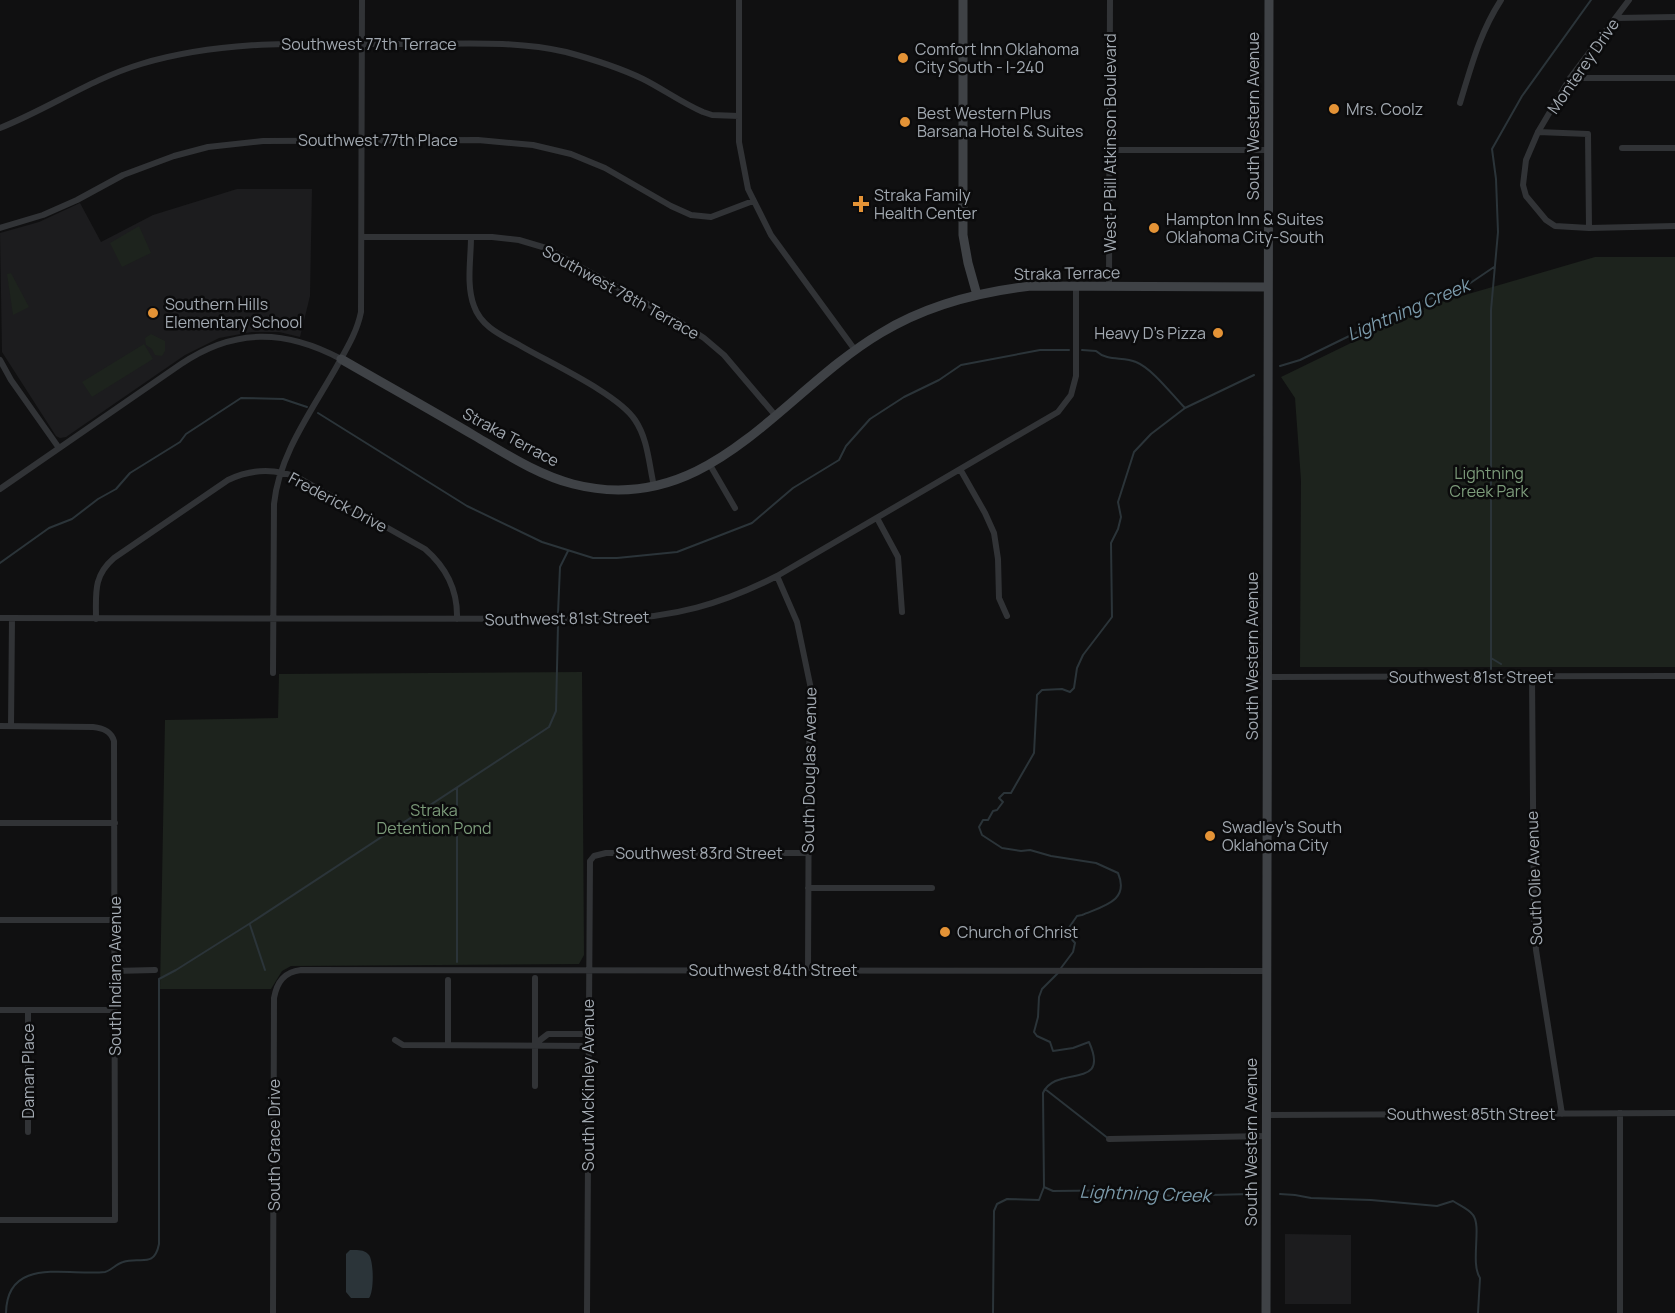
<svg xmlns="http://www.w3.org/2000/svg" width="1675" height="1313" viewBox="0 0 1675 1313" font-family="Manrope,sans-serif">
<style>
.built{fill:#1c1c1e}
.green{fill:#1d231d}
.water{fill:#2b3439}
.lines{fill:none;stroke-linecap:round;stroke-linejoin:round}
.stream{stroke:#2b3439;stroke-width:2}
.street{stroke:#313336;stroke-width:6}
.secondary{stroke:#3f4246;stroke-width:9}
.poi-dot{fill:#e49336;stroke:#0b0b0c;stroke-width:2}
.labels{text-anchor:middle;dominant-baseline:central;stroke-width:5;stroke-linejoin:round;paint-order:stroke}
.street-label{font-size:16px;fill:#a2a9b1;stroke:#0b0b0c}
.poi-label{font-size:16px;fill:#a2a9b1;stroke:#0b0b0c;text-anchor:start}
.park-label{font-size:16px;fill:#7c9b7a;stroke:#0b0b0c}
.water-label{font-size:18px;font-style:italic;fill:#7b9aaa;stroke:#0b0b0c}
</style>
<rect width="100%" height="100%" fill="#101011"/>
<!-- built -->
<path class="built" d="M237,189h75l-2,107 -10,41 -21,-5h-27l-33,6 -34,17 -119,82 -6,1 -4,-2 -54,-84 -2,-119 39,-11 41,-19 21,39 52,-27z
M1285,1234l66,1v69h-66z"/>
<!-- green -->
<path class="green" d="M139,226l12,27 -29,14 -12,-24z
M1595,257h80v410h-375l1,-187 -6,-82 -14,-21 146,-71z
M11,273l18,34 -16,8 -6,-41z
M151,334l14,7v10l-3,5 -7,-1 -3,-6 -6,-4 -1,-7z
M144,344l9,15 -61,38 -10,-15z
M582,672l2,283 -5,9 -288,2 -9,5 -11,18h-111l5,-269 113,-2 1,-44z"/>
<!-- water -->
<path class="water" d="M350,1250c7,0 14,-1 19,5 5,7 5,37 0,43h-18l-5,-6v-38z"/>
<g class="lines">
<!-- stream -->
<path class="stream" d="M1082,350l14,1c12,11 27,5 40,11 17,7 36,33 49,46
M1280,366l20,-6 117,-57 46,-15 31,-21
M318,413l149,93 75,36 51,16h24l60,-6 75,-29 41,-35 46,-28 7,-14 24,-27 34,-22 35,-17 22,-15 79,-15h29
M0,563l49,-35 23,-9 26,-20 18,-10 14,-16 50,-31 6,-8 55,-36 42,1 24,8
M558,613l2,-46 8,-16
M1491,658l10,6
M1491,669v-359l7,-78 -2,-53 -4,-30 30,-53 69,-96
M1491,683v-2
M457,788v174
M250,925l15,45
M1061,968l12,-16 2,-9 -5,-6 -2,-8 9,-13 5,-1c21,-9 48,-14 36,-42l-22,-10 -45,-7 -21,-6 -9,1 -19,-3 -20,-13 -3,-8 4,-7h5l5,-9 4,-1 6,-8 -4,-4 5,-5h7l23,-40 3,-58 5,-5 20,-1 8,3 4,-4 3,-20 6,-13 29,-38 -1,-74 7,-14 3,-12 -3,-15 16,-50 17,-18 34,-26 69,-33
M1045,1089l64,50
M1044,1187l9,4 90,-1 27,6 82,-2
M1280,1194l15,1 16,3 60,2 66,6 16,-5c6,4 16,8 20,14 9,11 -3,48 7,63l-2,35
M6,1313c1,-57 61,-37 99,-41 7,-2 11,-8 18,-10 17,-6 31,7 36,-18v-265l17,-9 73,-46 300,-197 7,-16 2,-86
M993,1313l1,-102 3,-7 10,-5 32,1 5,-13 -1,-94c13,-29 68,-2 46,-51l-16,6 -20,3 -3,-9 -13,-6 -3,-4 4,-15 1,-20 3,-8 16,-16"/>
<!-- street -->
<path class="street" d="M739,0v142l9,47 23,46 84,115
M1629,0l-59,78 -32,54 -12,28 -3,25 3,11 20,24 9,6 34,2 86,-2
M1617,18l58,-1
M1570,78h105
M1460,103c11,-36 20,-71 41,-103
M0,128c48,-19 91,-49 141,-64 87,-26 176,-20 266,-20 53,0 107,-4 159,8 26,7 52,15 77,27 20,10 39,24 60,33l9,3 27,1
M1538,132l50,2 1,94
M1622,148h53
M1110,150h158
M0,228l43,-13 34,-15 46,-25 51,-19 34,-9 55,-6 215,-1 55,5 38,9 34,14 66,38 20,9 20,2 42,-16
M362,237h130l27,3 27,8 132,73 26,17 20,17 51,60
M471,237c0,22 -5,48 3,69 7,21 29,30 47,40 29,17 97,48 114,74 13,19 14,45 19,66
M1109,286l1,-286
M0,360l11,20 48,68
M710,465l25,43
M960,469l25,44 9,20 4,26 1,39 8,18
M0,489l181,-125c53,-36 104,-35 160,-5
M877,518l21,39 4,55
M777,576l20,46 14,67 -2,62 -1,219
M0,618l611,1c62,-1 111,-15 166,-43l281,-164 13,-17 5,-19v-90
M96,619c0,-26 -3,-43 18,-61l114,-78c23,-11 47,-12 71,-2l126,71c22,19 33,41 32,70
M273,673l1,-169c5,-50 39,-95 63,-138 10,-18 20,-34 24,-54l1,-312
M1267,677l408,-1
M1532,677l2,247 2,26 26,164
M0,726l93,1c10,1 18,4 21,14l1,479h-115
M11,726l1,-108
M0,823h115
M808,888h124
M0,920h114
M114,971l41,-1
M535,978v108
M0,1010h114
M28,1010v122
M395,1040l8,5 186,1
M535,1044l13,-10h40
M448,1045v-65
M1620,1113v200
M1266,1115l409,-2
M1109,1139l157,-3
M273,1313l1,-315c3,-16 10,-26 27,-28l965,1
M587,1313l3,-452 4,-5 12,-3h202"/>
<!-- secondary -->
<path class="secondary" d="M963,0v235l5,28 9,32
M341,359c45,26 90,51 134,77 31,18 63,39 98,48 136,35 207,-91 308,-151 46,-28 97,-41 150,-47l236,1
M1266,1313l3,-1313"/>
</g>
<!-- markers -->
<g class="poi-dot">
<circle cx="903" cy="58" r="6"/>
<circle cx="1334" cy="109" r="6"/>
<circle cx="905" cy="122" r="6"/>
<path d="M858 195h6v6h6v6h-6v6h-6v-6h-6v-6h6z"/>
<circle cx="1154" cy="228" r="6"/>
<circle cx="153" cy="313" r="6"/>
<circle cx="1218" cy="333" r="6"/>
<circle cx="1210" cy="836" r="6"/>
<circle cx="945" cy="932" r="6"/>
</g>
<g class="labels">
<!-- street labels -->
<g class="street-label">
<text x="369" y="44">Southwest 77th Terrace</text>
<text transform="translate(1583 66) rotate(-55)">Monterey Drive</text>
<text transform="translate(1253 116) rotate(-90)">South Western Avenue</text>
<text x="378" y="140">Southwest 77th Place</text>
<text transform="translate(1110 143) rotate(-90)">West P Bill Atkinson Boulevard</text>
<text transform="translate(1067 273) rotate(-1)">Straka Terrace</text>
<text transform="translate(621 292) rotate(29)">Southwest 78th Terrace</text>
<text transform="translate(511 437) rotate(28)">Straka Terrace</text>
<text transform="translate(338 502) rotate(28)">Frederick Drive</text>
<text transform="translate(567 618) rotate(-1)">Southwest 81st Street</text>
<text transform="translate(1252 656) rotate(-90)">South Western Avenue</text>
<text x="1471" y="677">Southwest 81st Street</text>
<text transform="translate(809 770) rotate(-89)">South Douglas Avenue</text>
<text x="699" y="853">Southwest 83rd Street</text>
<text transform="translate(1534 878) rotate(-92)">South Olie Avenue</text>
<text x="773" y="970">Southwest 84th Street</text>
<text transform="translate(115 976) rotate(-90)">South Indiana Avenue</text>
<text transform="translate(28 1071) rotate(-90)">Daman Place</text>
<text transform="translate(588 1085) rotate(-90)">South McKinley Avenue</text>
<text x="1471" y="1114">Southwest 85th Street</text>
<text transform="translate(1251 1142) rotate(-90)">South Western Avenue</text>
<text transform="translate(274 1145) rotate(-90)">South Grace Drive</text>
</g>
<!-- poi labels -->
<g class="poi-label">
<text x="915" y="49">Comfort Inn Oklahoma<tspan x="915" dy="18">City South - I-240</tspan></text>
<text x="1346" y="109">Mrs. Coolz</text>
<text x="917" y="113">Best Western Plus<tspan x="917" dy="18">Barsana Hotel &amp; Suites</tspan></text>
<text x="874" y="195">Straka Family<tspan x="874" dy="18">Health Center</tspan></text>
<text x="1166" y="219">Hampton Inn &amp; Suites<tspan x="1166" dy="18">Oklahoma City-South</tspan></text>
<text x="165" y="304">Southern Hills<tspan x="165" dy="18">Elementary School</tspan></text>
<text x="1206" y="333" text-anchor="end">Heavy D's Pizza</text>
<text x="1222" y="827">Swadley’s South<tspan x="1222" dy="18">Oklahoma City</tspan></text>
<text x="957" y="932">Church of Christ</text>
</g>
<!-- park labels -->
<g class="park-label">
<text x="1489" y="473">Lightning<tspan x="1489" dy="18">Creek Park</tspan></text>
<text x="434" y="810">Straka<tspan x="434" dy="18">Detention Pond</tspan></text>
</g>
<!-- water labels -->
<g class="water-label">
<text transform="translate(1408 309) rotate(-23)">Lightning Creek</text>
<text transform="translate(1145 1193) rotate(2)">Lightning Creek</text>
</g>
</g>
</svg>
